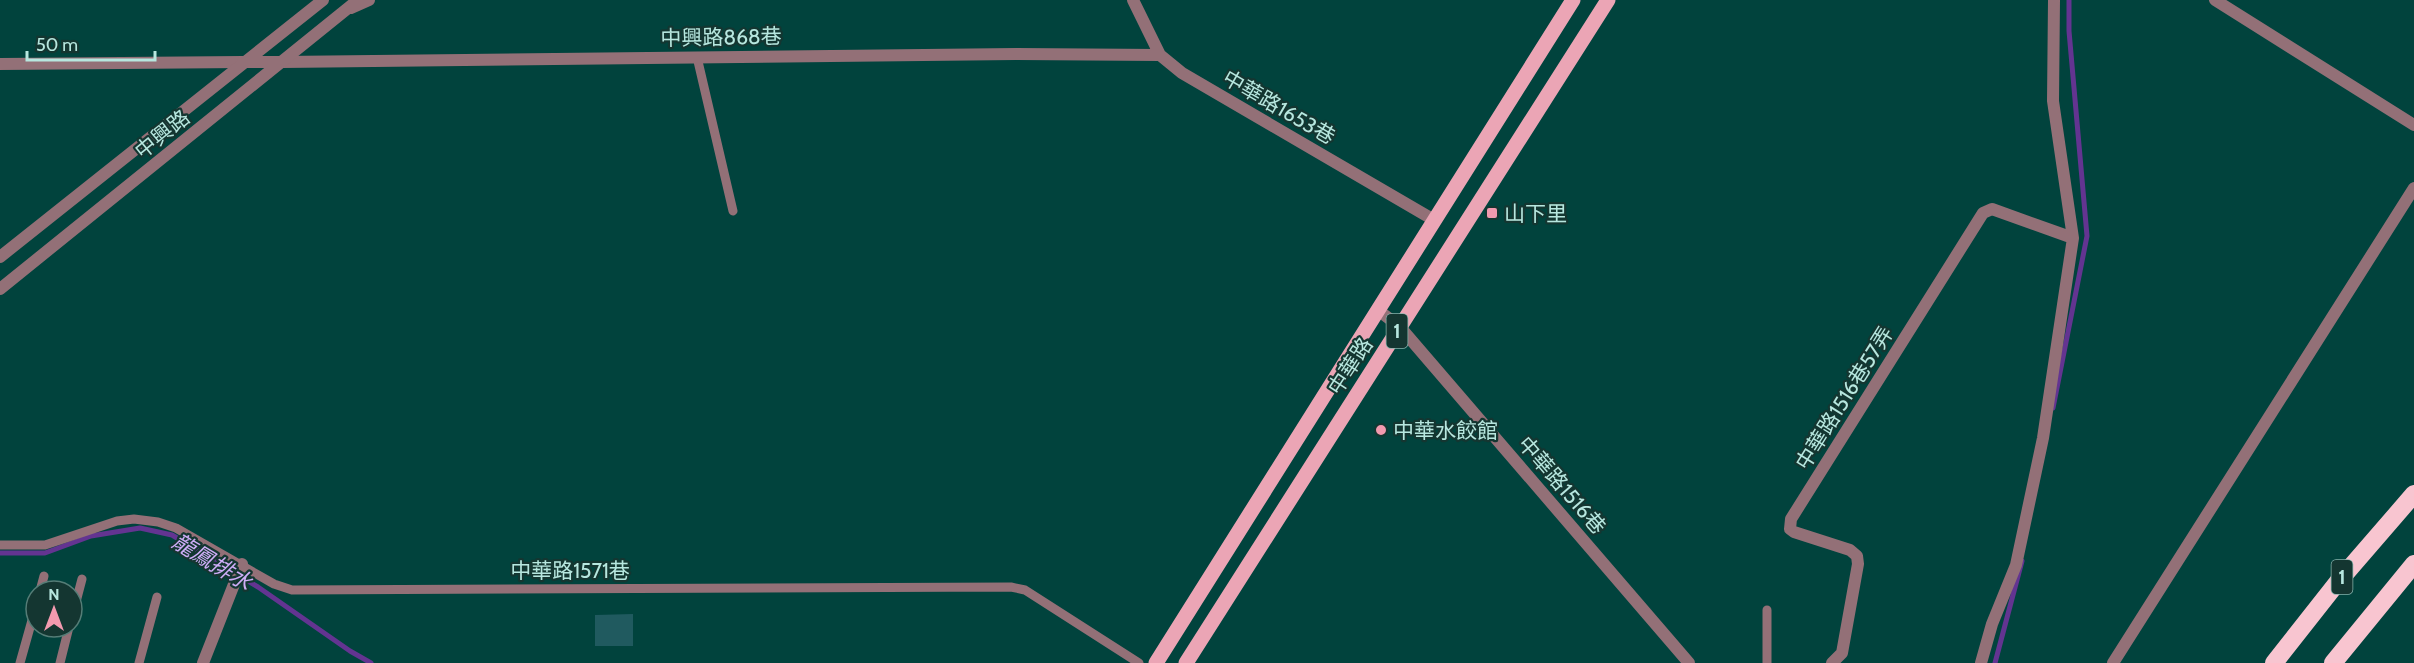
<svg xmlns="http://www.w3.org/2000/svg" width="2414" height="663" viewBox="0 0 2414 663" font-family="Cabin,'Noto Sans TC',sans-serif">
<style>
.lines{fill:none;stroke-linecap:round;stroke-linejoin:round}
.stream{stroke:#633491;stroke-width:5}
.building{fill:#205a5f}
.service{stroke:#937077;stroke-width:9}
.minor{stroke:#937077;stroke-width:12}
.tertiary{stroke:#937077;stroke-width:12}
.primary{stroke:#eba5b5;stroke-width:15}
.motorway{stroke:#f8c5d0;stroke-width:18}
.poi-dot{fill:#f29aaf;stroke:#143631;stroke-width:2}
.labels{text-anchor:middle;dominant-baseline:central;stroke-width:4.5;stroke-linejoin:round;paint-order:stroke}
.shield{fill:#143631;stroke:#86b2ab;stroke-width:1.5}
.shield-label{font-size:20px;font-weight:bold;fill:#b7e7df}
.street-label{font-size:21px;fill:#b7e7df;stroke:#143631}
.poi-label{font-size:21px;fill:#b7e7df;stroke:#143631;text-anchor:start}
.water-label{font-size:22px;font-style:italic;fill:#ceadf7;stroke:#143631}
</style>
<rect width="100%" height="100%" fill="#01433d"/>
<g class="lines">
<!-- stream -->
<path class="stream" d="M2053,408l34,-172 -18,-205v-31
M0,553h45l46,-17 49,-8 32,7 86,52 92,64 21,12
M1995,663l27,-102"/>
</g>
<!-- building -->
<path class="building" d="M633,614v32h-38v-31z"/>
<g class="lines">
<!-- service -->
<path class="service" d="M697,57l36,154
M0,545h45l72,-24 17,-2 24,3 18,6 98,56 18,6 719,-3 14,3 114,73
M40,591l4,-15
M1767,610v53
M72,617l10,-38
M20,663l16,-57
M60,663l9,-36
M139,663l18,-66"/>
<!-- minor -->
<path class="minor" d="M1133,0l27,55 22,18 252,147
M2215,0l199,125
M282,62l734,-8 144,1
M0,64l243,-2
M1378,310l22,17 289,336
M203,663l39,-99
M1832,663l10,-10 16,-89 -1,-8 -7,-6 -56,-18 -4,-3 1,-10 192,-306 9,-4 81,29
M1981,663l11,-39 24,-59 27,-127 30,-200 -20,-137 1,-101
M2113,663l301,-475"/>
<!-- tertiary -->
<path class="tertiary" d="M351,8l18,-8
M243,62h39
M0,257l323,-257
M0,289l358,-289"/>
<!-- primary -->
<path class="primary" d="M1156,663l417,-663
M1186,663l422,-663"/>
<!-- motorway -->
<path class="motorway" d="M2274,663l63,-80 77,-89
M2333,663l81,-99"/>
</g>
<!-- markers -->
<g class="poi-dot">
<rect x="1486" y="207" width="12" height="12" rx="3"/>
<circle cx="1381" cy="430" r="6"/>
</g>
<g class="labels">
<!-- shield labels -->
<g class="shield">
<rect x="1386.5" y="314" width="21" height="34" rx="4.5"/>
<rect x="2331.5" y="560" width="21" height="34" rx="4.5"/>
</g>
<g class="shield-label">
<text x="1397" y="331">1</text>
<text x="2342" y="577">1</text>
</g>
<!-- street labels -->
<g class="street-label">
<text transform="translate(721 37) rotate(-1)">中興路868巷</text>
<text transform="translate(1279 107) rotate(30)">中華路1653巷</text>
<text transform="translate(162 134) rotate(-39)">中興路</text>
<text transform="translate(1350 366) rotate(-57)">中華路</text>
<text transform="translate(1844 398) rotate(-58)">中華路1516巷57弄</text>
<text transform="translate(1562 485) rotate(49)">中華路1516巷</text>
<text x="570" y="570">中華路1571巷</text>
</g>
<!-- poi labels -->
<g class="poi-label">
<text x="1504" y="213">山下里</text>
<text x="1393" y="430">中華水餃館</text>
</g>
<!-- water labels -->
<g class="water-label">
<text transform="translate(212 562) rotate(31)">龍鳳排水</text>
</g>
</g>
<!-- north arrow -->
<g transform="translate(54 609)"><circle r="28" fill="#143631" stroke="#557d77" stroke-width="1.5"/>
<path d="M0-4.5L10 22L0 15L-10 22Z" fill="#f29aaf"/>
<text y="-9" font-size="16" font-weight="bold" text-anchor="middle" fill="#b7e7df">N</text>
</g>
<!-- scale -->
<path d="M27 51v9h128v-9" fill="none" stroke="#b7e7df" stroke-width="3"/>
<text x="36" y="51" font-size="18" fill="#b7e7df" stroke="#143631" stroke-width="4.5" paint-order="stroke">50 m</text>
</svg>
